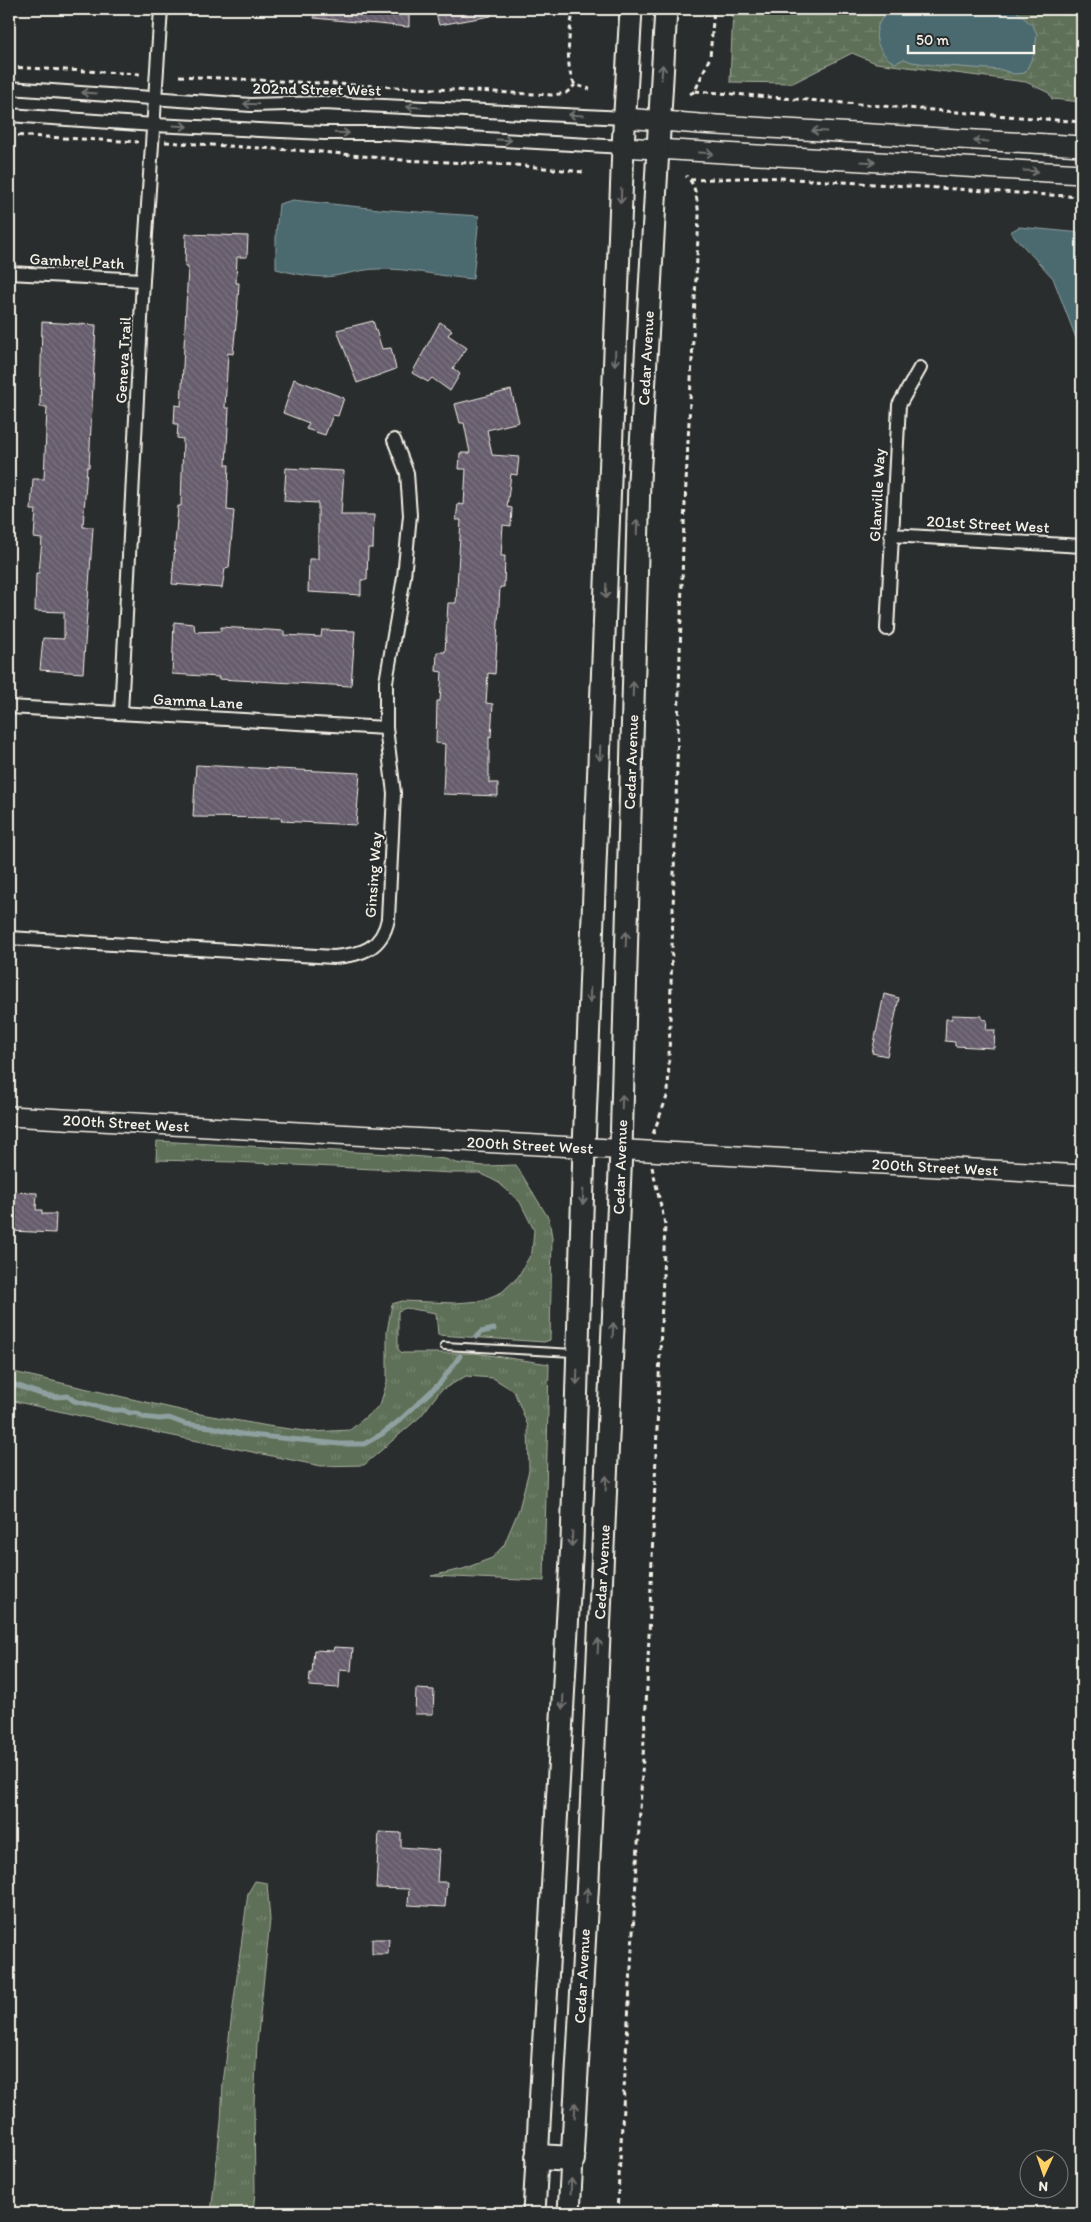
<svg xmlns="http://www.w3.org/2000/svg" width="1091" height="2222" viewBox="0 0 1091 2222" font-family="Itim,sans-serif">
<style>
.grass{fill:url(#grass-tufts);stroke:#a9b0a0}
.wetland{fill:url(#wetland-marsh);stroke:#a9b0a0}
.water{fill:#4c6a70;stroke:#8fa0a0}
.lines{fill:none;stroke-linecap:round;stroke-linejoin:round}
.stream{stroke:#8fa0a0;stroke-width:5}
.building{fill:url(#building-back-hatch);stroke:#f4f1e8}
.lane-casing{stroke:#f4f1e8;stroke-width:10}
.street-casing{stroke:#f4f1e8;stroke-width:16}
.secondary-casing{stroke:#f4f1e8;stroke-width:22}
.primary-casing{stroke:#f4f1e8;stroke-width:25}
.highway-casing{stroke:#f4f1e8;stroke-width:28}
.path{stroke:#f4f1e8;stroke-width:3;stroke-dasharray:5 4;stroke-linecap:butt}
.lane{stroke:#2a2d2e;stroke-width:6}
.street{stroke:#2a2d2e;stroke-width:12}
.secondary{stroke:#2a2d2e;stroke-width:19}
.primary{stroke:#2a2d2e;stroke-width:21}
.highway{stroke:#2a2d2e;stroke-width:24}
.oneway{stroke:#71726f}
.labels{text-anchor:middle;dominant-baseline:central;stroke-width:4;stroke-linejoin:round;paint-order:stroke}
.street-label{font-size:16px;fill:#f4f1e8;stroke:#2a2d2e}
</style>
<defs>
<pattern id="grass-tufts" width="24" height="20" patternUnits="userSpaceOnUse" patternTransform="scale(1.25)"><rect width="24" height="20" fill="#5e7059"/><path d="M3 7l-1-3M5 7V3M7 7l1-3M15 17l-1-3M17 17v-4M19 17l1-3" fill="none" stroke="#768571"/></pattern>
<pattern id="wetland-marsh" width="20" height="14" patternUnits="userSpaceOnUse" patternTransform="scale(1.25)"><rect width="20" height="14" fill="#5e7059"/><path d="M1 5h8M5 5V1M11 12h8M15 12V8" fill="none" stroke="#768571"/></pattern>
<pattern id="building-back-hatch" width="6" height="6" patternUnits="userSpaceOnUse" patternTransform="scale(1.25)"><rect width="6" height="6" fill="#655c6c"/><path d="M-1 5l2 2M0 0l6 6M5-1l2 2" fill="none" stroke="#7c7481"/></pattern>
</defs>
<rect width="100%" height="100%" fill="#2a2d2e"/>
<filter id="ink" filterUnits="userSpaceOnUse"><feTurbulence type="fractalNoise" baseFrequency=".02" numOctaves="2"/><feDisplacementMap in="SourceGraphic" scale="10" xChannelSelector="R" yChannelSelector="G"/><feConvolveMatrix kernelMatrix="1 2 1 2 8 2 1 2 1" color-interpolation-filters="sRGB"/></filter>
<g filter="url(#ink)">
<!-- grass -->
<path class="grass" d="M157,1141l234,13 54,5 11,4 28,3 32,-1 33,54 3,18 -2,103 -6,2 -106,-7 -2,-22 -30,-5 -8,3v38l4,4h73l74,11 -5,217 -113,-5 32,-7 29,-11 12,-13 15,-36 10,-39 -1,-44 -14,-35 -21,-13 -27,-2 -26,15 -19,25 -57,49 -43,1 -187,-38 -125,-28v-29l180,41 79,14 44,6 38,-2 30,-25 7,-23v-50l5,-28 10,-3 53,2 26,-2 21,-9 16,-15 14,-25 2,-22 -14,-28 -21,-19 -19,-10h-27l-219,-11 -78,-2z
M255,1881l12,2 3,37 -13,124 -3,59 1,88 -2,22h-42l10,-91 2,-39 25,-190z"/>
<!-- wetland -->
<path class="wetland" d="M733,9h349v93l-30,-3 -3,-6 -23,-11 -150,-19 -24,-10 -59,30 -63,-1z"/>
<!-- water -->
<path class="water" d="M893,9h121l19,17 4,8 -2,18 -10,21 -11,1 -12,-4 -70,-5 -20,-3 -8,-3 -8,4c-6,-2 -9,-5 -13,-10 -12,-15 -7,-35 10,-44z
M293,200l96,10 90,6 -6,63c-31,-2 -63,-11 -95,-10 -18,0 -39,8 -56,8 -16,-1 -31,-4 -46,-8v-36l3,-29z
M1019,227l63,6v134l-3,-21 -26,-68 -43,-46z"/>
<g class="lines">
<!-- stream -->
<path class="stream" d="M476,1337l5,-5 13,-3
M9,1383c19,5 37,17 59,13l6,5 39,9h10l7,3h7l6,4 17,2 9,-1 16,6 26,3 30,7 99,10h24l18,-10 18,-14 40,-37 20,-27"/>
</g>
<!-- building -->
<path class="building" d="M314,9h95v18l-95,-9z
M435,9h55l1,7 -52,9z
M186,234l62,2 -1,21h-10l-1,26h3l-2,31 -4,40 -5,-1 -3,55h4l-3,57h3l-2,45 7,1 -5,57 -4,1 -3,19 -50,-4 6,-78h3l2,-67 -6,-1 1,-14h-4l1,-19 6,1 7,-139h-3z
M373,321l9,28 9,-1 5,21 -39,14 -20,-53z
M42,322l54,3 -7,142h-2l-4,60h10l-10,146 -43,-3 3,-32 21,1v-27l-29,-1 1,-38h3l3,-34 -8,-1 2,-28h-5l2,-31h11l3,-72h-7z
M440,322l12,8 -4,5 19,13 -14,20 7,6 -10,17 -18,-13 -4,4 -16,-9z
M294,379l50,19 -6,18 -5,-1 -8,20 -19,-6 3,-6 -26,-10z
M511,390l8,32 -32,8 5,25 27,2 -2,18 -6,-1 -4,33 5,1 -1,18 -8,-1 -2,31h4l-1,31h-4l-5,87 -7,-1 -2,30 7,1 -2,33 -2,-1v47h9v13l-55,-2 2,-50 -9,-1 1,-42h3l2,-29 -6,-1 1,-19h8l3,-49h8l5,-83h-5l2,-16 6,1 2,-36h-7l1,-16h10l-6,-30h-4l-5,-19z
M286,468l58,3 -3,44h33l-1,33h-5l-1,32h-6v15l-53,-3 1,-33h9v-56l-34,-2z
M174,622l20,2 1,8 26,-1v-4l63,4v4l37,2 1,-7 33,1 -4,55 -133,-7 1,-2 -47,-3z
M196,765l164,8 -4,52 -75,-4 1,-3 -89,-1z
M884,994l15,4 -12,58 -15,-3z
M952,1015l30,1v3l5,1 -1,10h9l-1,18 -39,-2v-4l-10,-1 1,-22h6z
M12,1192l25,1 -1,17h6v4h14l-1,19 -45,-2z
M334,1647l19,1 -2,23 -11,-1 -1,18 -30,-2 1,-13h2l2,-23 19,1z
M416,1689l18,1 -1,24h-18z
M379,1832l22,1v14l38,3 -2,32h10l-2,25 -37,-2 1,-16 -33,-1z
M372,1939h17l-1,15h-16z"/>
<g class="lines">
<defs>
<path id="lane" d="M444,1346l130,7"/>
<path id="street" d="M9,88l242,17 72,-2 302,15
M9,115l145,10 170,8h59l240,14
M9,273l134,7
M891,535l191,11
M887,629l12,-224 21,-37
M9,707l377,21
M121,713l22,-433 18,-271
M9,938l325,19c27,-2 48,-8 54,-38l6,-126 -8,-65v-46l18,-105 6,-62 -3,-42 -13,-33"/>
<path id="secondary" d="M625,118l75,6 382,22
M623,147l459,27
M9,1116l1073,59"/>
<path id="primary" d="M534,2213l38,-672 12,-393 39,-1001 8,-138
M569,2213l19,-335 33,-728 18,-669 27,-472"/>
<path id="highway" d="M538,2157l34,2"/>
</defs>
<!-- lane casing -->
<use href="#lane" class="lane-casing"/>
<!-- street casing -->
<use href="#street" class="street-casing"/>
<!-- secondary casing -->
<use href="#secondary" class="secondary-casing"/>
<!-- primary casing -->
<use href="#primary" class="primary-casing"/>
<!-- highway casing -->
<use href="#highway" class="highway-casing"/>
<!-- path -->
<path class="path" d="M574,9c-5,20 -10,59 1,76l15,4
M9,67l132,7
M179,76l373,19 14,-2 9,-8
M695,91l387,31
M690,94l5,-3 15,-34 4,-48
M9,135l129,7
M165,142l157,10 80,8 113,5 68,7
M690,180l74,-3 318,20
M653,1134l15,-40 15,-549 16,-329c-2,-13 -2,-31 -13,-40
M617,2213l30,-526 18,-463 -13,-57"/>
<!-- lane -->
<use href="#lane" class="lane"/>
<!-- street -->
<use href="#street" class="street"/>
<!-- secondary -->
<use href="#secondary" class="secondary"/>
<!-- primary -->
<use href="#primary" class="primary"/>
<!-- highway -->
<use href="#highway" class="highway"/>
</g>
<!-- one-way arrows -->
<defs><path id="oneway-shaft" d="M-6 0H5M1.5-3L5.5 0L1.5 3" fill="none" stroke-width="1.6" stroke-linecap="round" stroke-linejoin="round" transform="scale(1.25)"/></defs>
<g class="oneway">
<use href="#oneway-shaft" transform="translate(662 72) rotate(-86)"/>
<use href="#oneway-shaft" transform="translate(89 93) rotate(-176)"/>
<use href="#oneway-shaft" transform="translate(251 104) rotate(-178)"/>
<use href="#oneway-shaft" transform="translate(414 107) rotate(-177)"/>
<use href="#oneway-shaft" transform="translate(576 115) rotate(-177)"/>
<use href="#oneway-shaft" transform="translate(180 126) rotate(3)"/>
<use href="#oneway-shaft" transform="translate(819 131) rotate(-177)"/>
<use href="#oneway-shaft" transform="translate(342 133) rotate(1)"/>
<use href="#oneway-shaft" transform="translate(504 140) rotate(3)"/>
<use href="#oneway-shaft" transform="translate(981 141) rotate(-177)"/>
<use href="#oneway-shaft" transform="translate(706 153) rotate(3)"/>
<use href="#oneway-shaft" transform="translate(868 162) rotate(3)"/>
<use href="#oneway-shaft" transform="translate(1031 171) rotate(3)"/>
<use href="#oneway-shaft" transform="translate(621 196) rotate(92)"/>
<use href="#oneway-shaft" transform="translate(615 358) rotate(92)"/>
<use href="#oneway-shaft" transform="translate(637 527) rotate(-88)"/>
<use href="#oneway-shaft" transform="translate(606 591) rotate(92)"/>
<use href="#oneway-shaft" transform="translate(633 689) rotate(-88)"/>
<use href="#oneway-shaft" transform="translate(600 753) rotate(92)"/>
<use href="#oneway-shaft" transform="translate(626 939) rotate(-88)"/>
<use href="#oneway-shaft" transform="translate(590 995) rotate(92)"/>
<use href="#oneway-shaft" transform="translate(622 1102) rotate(-88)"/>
<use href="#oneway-shaft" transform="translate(583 1197) rotate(92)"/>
<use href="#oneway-shaft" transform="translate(613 1330) rotate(-87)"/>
<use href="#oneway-shaft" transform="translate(577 1377) rotate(92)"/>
<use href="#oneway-shaft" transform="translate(606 1483) rotate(-87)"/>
<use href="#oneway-shaft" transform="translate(572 1539) rotate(92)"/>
<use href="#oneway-shaft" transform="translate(598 1646) rotate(-87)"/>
<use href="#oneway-shaft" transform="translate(563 1702) rotate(93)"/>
<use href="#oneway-shaft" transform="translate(587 1895) rotate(-87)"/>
<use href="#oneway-shaft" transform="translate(575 2110) rotate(-87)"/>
<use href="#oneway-shaft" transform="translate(571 2186) rotate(-87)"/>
</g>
</g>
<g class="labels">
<!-- street labels -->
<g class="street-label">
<text transform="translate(317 89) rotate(1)">202nd Street West</text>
<text transform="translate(77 261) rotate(3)">Gambrel Path</text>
<text transform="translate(646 358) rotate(-87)">Cedar Avenue</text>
<text transform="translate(123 360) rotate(-87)">Geneva Trail</text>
<text transform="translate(877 495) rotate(-87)">Glanville Way</text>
<text transform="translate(988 524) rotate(3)">201st Street West</text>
<text transform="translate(198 701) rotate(3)">Gamma Lane</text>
<text transform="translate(631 762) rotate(-88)">Cedar Avenue</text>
<text transform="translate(373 875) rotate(-86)">Ginsing Way</text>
<text transform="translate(126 1123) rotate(3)">200th Street West</text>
<text transform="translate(530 1145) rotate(3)">200th Street West</text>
<text transform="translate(620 1167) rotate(-88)">Cedar Avenue</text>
<text transform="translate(935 1167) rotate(3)">200th Street West</text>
<text transform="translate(602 1572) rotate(-87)">Cedar Avenue</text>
<text transform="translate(582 1976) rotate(-87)">Cedar Avenue</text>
</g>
</g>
<!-- margin -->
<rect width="1091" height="2222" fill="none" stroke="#2a2d2e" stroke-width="30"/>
<rect x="15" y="15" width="1061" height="2192" fill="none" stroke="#f4f1e8" stroke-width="2" filter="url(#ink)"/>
<!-- north arrow -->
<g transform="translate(1044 2174) rotate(183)"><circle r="24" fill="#2a2d2e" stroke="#7b7b78"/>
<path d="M0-4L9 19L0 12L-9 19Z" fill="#ffd166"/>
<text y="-8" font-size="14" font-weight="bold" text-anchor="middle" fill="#f4f1e8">N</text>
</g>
<!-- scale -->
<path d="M908 45v8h126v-8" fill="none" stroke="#f4f1e8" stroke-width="2.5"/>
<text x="916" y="45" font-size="15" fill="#f4f1e8" stroke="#2a2d2e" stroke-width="4" paint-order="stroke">50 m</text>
</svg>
